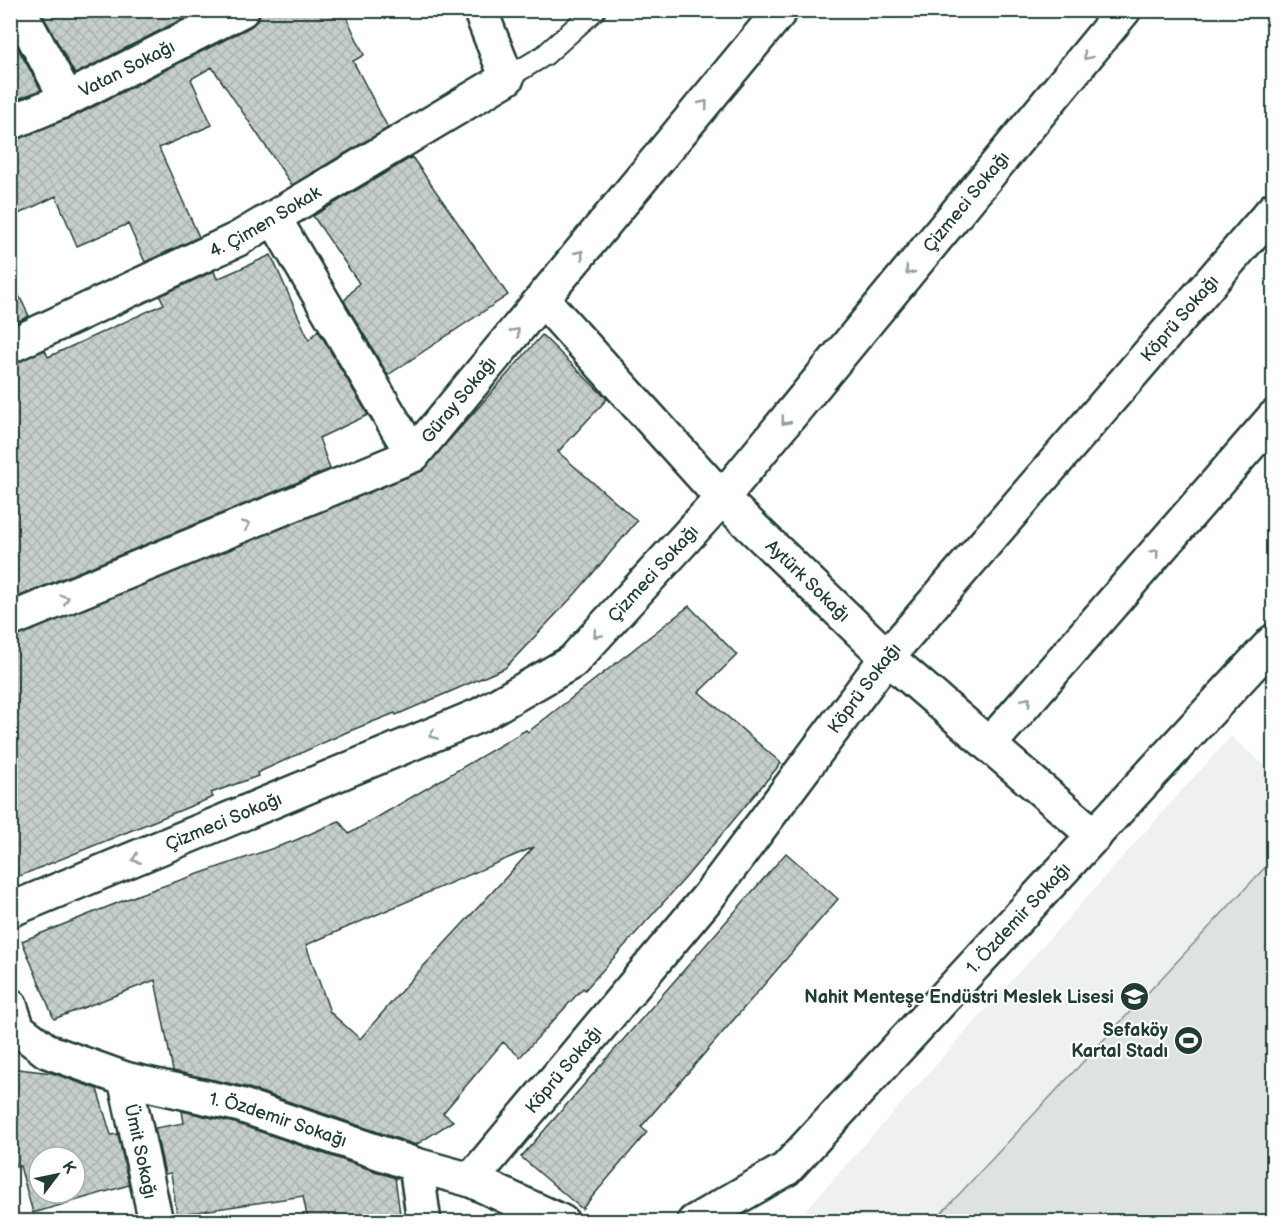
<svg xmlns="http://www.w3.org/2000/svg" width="1284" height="1232" viewBox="0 0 1284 1232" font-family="'Balsamiq Sans',sans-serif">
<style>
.built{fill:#eef1f0}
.grass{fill:#dee3e2;stroke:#7e908b;stroke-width:1.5}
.building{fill:url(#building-cross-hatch);stroke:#1f3d34;stroke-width:1.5;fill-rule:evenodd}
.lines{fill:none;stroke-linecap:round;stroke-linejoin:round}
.lane-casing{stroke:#1f3d34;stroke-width:24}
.street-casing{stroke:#1f3d34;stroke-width:38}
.lane{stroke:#fff;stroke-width:20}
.street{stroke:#fff;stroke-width:33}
.oneway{stroke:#8f9e9a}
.labels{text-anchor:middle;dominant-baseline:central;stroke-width:4.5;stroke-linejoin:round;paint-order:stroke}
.street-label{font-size:18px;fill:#1f3d34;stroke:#fff}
.poi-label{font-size:18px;font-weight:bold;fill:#1f3d34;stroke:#fff;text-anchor:end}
</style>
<defs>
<pattern id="building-cross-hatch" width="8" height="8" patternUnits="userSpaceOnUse" patternTransform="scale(1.5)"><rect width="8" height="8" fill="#c7cfcc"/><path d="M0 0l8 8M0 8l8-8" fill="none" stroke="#aab3b0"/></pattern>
</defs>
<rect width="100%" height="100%" fill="#fff"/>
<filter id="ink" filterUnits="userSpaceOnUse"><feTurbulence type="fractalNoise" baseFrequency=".0167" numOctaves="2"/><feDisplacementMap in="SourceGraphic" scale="12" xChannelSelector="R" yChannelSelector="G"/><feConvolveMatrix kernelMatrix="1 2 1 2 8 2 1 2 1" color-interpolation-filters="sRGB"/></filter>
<g filter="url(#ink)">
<!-- built -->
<path class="built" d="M1231,736l42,37v448l-478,1z"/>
<!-- grass -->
<path class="grass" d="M1273,859v362h-339z"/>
<!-- building -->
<path class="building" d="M48,10h152l-125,64 -33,-60z
M261,10h82l21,45 -11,6 35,67 -96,57 -80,-118 -21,12 21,46 -53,23 40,89 -54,25 -17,-38 -51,22 -21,-50 -46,22v-77l65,-25 175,-89 8,-7z
M10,34l31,56 -31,12z
M412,157l96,138 -120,80 -44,-74 15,-18 -46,-67z
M271,255l38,85 9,-10 50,85 -49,23 11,31 -320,131v-236l35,-14 3,7 116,-53 -4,-8 54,-25 3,8z
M10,277l19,39 -19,9z
M542,335l65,64 -49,53 79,69 -61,72 -71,75 -109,47 -1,-2 -48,19 -90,41 1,3 -47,17 2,4 -203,83v-242l412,-167z
M689,606l48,49 -38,37 82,71 -94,113 -102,114 -2,-2 -63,69 -17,-15 -60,71 10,8 -37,24 -170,-58 -73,-16 -18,-91 -101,39 -32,-78 118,-47 154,-53 45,-20 10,13 177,-104 2,2zM534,847l-126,136 -48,56 -30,-27 -24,-67z
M786,853l52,46 -197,228 6,5 -65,77 -61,-52z
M10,1068l42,5 45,16 14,46 7,-1 11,51 -96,28 -13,-47 -4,1 -6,-31zM39,1157h36v36h-36z
M182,1111l53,12 160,55 6,43h-93l-5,-25 -126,19 -6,-42 -6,1 -10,-46 29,-5z"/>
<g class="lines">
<defs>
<path id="lane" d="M507,78l38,-23 50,-45"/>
<g id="street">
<path d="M19,10l48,89"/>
<path id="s1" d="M10,123l57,-24 175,-89"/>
<path d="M274,218l139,237"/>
<path id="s2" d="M543,300l179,198 165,159 208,179"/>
<path id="s3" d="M10,346l228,-107 269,-161 -27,-68"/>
<path id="s4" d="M10,620l403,-165 368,-445"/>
<path d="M989,745l285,-328"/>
<path id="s5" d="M10,910l470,-195 92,-53 150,-164 402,-488"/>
<path id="s6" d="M10,1005l8,24 29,22 78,28 115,26 176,60 55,15 91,42"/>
<path id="s7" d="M125,1079l31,143"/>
<path d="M416,1165l8,57"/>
<path id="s8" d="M471,1180l237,-283 179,-240 387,-448"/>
<path id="s9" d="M694,1222l92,-53 488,-528"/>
</g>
</defs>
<!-- lane casing -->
<use href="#lane" class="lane-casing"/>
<!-- street casing -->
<use href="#street" class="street-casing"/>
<!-- lane -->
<use href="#lane" class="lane"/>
<!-- street -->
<use href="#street" class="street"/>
</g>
<!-- one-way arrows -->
<defs><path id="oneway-chevron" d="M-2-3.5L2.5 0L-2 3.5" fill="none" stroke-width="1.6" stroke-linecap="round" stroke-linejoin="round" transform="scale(1.5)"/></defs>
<g class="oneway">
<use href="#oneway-chevron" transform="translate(1087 56) rotate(129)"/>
<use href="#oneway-chevron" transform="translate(704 104) rotate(-51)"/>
<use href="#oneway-chevron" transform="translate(580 254) rotate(-51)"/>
<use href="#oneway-chevron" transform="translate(909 271) rotate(129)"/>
<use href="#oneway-chevron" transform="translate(516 332) rotate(-50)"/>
<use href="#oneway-chevron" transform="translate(785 421) rotate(129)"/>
<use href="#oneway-chevron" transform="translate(246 525) rotate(-23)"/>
<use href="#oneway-chevron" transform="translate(1155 553) rotate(-49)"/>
<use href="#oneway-chevron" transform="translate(65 599) rotate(-21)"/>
<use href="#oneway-chevron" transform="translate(597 634) rotate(133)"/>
<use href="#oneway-chevron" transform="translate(1027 701) rotate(-49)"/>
<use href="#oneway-chevron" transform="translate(433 735) rotate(157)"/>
<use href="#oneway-chevron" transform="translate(136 859) rotate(158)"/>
</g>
</g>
<!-- icons -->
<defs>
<symbol id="school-disc" viewBox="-11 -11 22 22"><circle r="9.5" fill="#1f3d34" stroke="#fff"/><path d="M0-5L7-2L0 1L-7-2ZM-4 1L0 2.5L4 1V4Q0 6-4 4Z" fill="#fff"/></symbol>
<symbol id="stadium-disc" viewBox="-11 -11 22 22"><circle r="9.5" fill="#1f3d34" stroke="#fff"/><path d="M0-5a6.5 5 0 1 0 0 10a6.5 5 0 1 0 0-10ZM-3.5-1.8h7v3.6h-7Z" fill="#fff"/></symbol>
</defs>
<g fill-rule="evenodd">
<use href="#school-disc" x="1118" y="980" width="33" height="33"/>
<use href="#stadium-disc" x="1172" y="1024" width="33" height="33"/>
</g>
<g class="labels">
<!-- street labels -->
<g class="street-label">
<text stroke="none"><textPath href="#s1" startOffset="129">Vatan Sokağı</textPath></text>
<text stroke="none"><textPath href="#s5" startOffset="1221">Çizmeci Sokağı</textPath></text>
<text stroke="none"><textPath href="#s3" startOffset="284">4. Çimen Sokak</textPath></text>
<text stroke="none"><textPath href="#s8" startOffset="1116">Köprü Sokağı</textPath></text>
<text stroke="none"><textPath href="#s4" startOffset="507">Güray Sokağı</textPath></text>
<text stroke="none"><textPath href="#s5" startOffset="735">Çizmeci Sokağı</textPath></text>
<text stroke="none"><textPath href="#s2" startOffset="386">Aytürk Sokağı</textPath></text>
<text stroke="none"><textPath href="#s8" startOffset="630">Köprü Sokağı</textPath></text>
<text stroke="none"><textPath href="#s5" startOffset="231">Çizmeci Sokağı</textPath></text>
<text stroke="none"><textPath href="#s9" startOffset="448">1. Özdemir Sokağı</textPath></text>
<text stroke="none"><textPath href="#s8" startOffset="144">Köprü Sokağı</textPath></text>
<text stroke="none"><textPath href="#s6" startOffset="303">1. Özdemir Sokağı</textPath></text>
<text stroke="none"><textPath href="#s7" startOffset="74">Ümit Sokağı</textPath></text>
</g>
<!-- poi labels -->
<g class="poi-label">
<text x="1114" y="997">Nahit Menteşe Endüstri Meslek Lisesi</text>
<text x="1168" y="1030">Sefaköy<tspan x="1168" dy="21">Kartal Stadı</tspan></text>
</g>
</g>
<!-- margin -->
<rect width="1284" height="1232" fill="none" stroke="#fff" stroke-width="36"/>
<rect x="18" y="18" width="1248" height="1196" fill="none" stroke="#1f3d34" stroke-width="2" filter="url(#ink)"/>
<!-- north arrow -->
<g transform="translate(57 1175) rotate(58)"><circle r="28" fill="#ffffff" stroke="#a5b1ae" stroke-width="1.5"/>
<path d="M0-4.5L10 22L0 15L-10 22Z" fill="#1f3d34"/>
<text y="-9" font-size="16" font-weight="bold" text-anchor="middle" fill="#1f3d34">K</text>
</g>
</svg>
